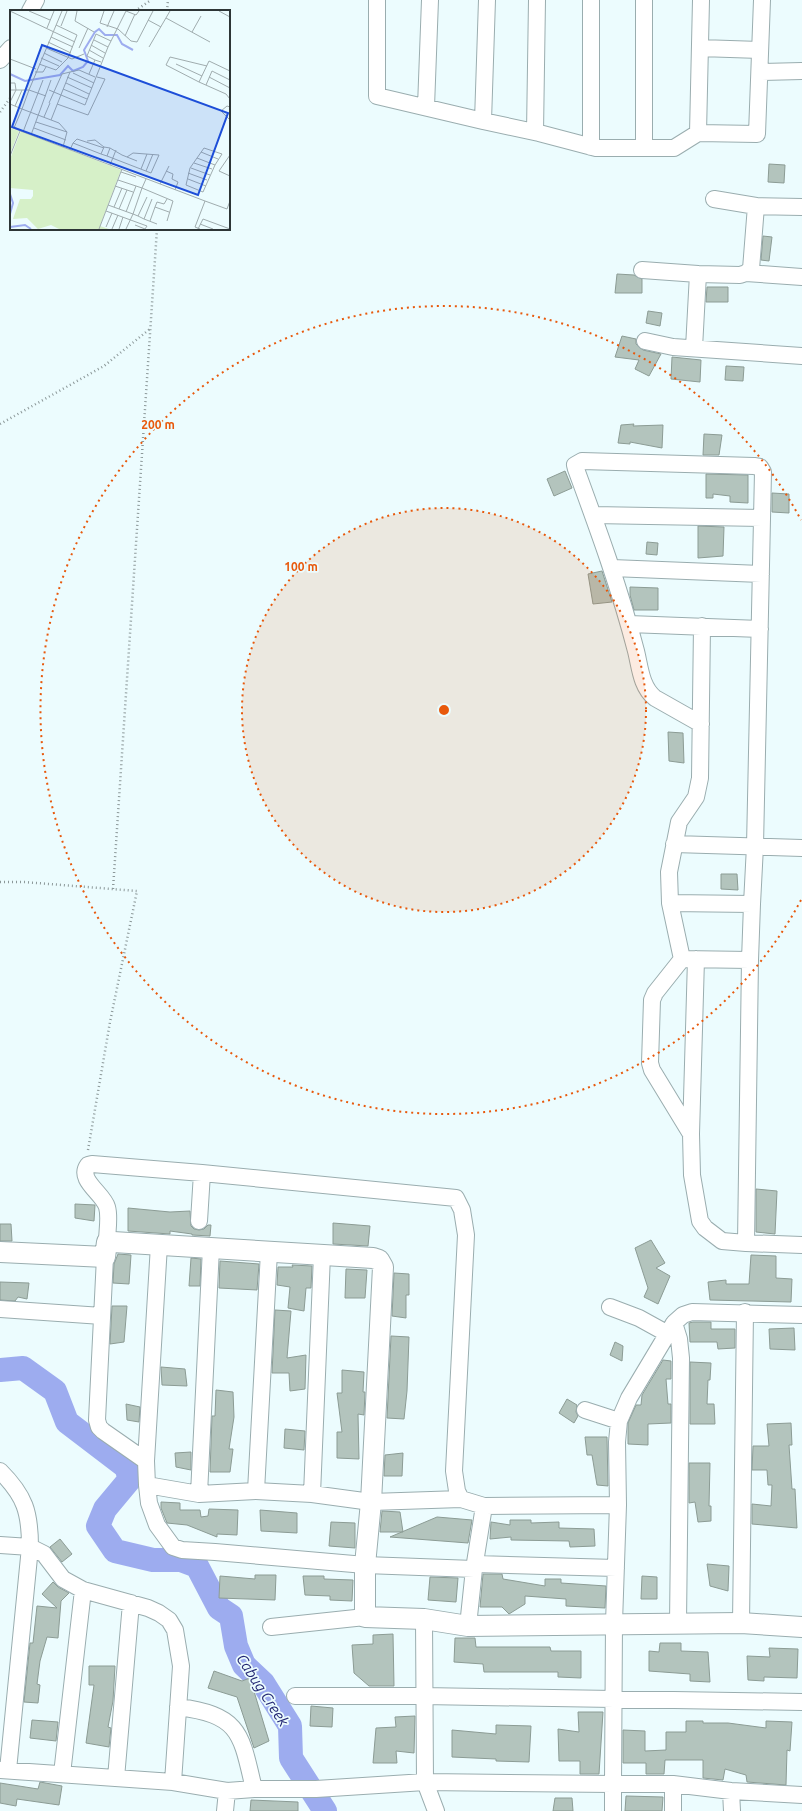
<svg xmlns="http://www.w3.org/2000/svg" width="802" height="1811" viewBox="0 0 802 1811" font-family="Ubuntu,sans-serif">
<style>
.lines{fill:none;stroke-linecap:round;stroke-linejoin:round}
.river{stroke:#9dacef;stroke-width:24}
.building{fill:#b3c4bd;stroke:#8c9c95}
.minor-casing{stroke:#9aadaf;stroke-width:18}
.tertiary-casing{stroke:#9aadaf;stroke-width:22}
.path{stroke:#8c9899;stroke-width:2.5;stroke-dasharray:1 3;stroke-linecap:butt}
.minor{stroke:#fff;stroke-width:16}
.tertiary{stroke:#fff;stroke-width:20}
.ring{fill:none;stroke:#e8590c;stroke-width:2;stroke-dasharray:2 4}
.labels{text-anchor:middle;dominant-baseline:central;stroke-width:3.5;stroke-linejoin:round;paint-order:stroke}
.water-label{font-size:15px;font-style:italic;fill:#252975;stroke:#ecfcfe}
.inset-river{fill:none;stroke:#9dacef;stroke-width:2}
.inset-road{fill:none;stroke:#a0acae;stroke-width:1}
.view{fill:#1d4ed8;fill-opacity:0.15;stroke:#1d4ed8;stroke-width:2}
.inset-edge{fill:none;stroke:#2d3536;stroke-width:2}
.centre{fill:#e8590c;stroke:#ecfcfe;stroke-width:2}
.ring-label{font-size:12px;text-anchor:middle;font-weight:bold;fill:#e8590c;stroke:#ecfcfe;stroke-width:3.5;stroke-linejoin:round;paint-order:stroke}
</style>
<rect width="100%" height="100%" fill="#ecfcfe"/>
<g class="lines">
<!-- river -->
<path class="river" d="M0,1370l23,-2 32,23 12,31 59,45 4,12 -25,30 -7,17 17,25 38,9h28l16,6 22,42 12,8 5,30 8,19 19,18 27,43 1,32 34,53"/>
</g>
<!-- building -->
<path class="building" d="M769,164l16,1 -1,18 -16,-1z
M763,236l9,1 -3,24 -8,-1z
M617,274l17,1 8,4v14h-27z
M707,287h21v15h-22z
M648,311l14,2 -2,13 -14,-3z
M622,336l14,3v5l7,6 18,4 -12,22 -14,-7 4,-9 -24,-3z
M672,357l29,3 -1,22 -29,-3z
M726,366l18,1 -1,14 -18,-1z
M634,424l-1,2 30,-1 -1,23 -32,-6v2l-12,-1 3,-18z
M704,434l18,1 -3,20h-16z
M565,471l7,17 -18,8 -7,-17z
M706,474l42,1v28l-18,-1v-6l-17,-2v4h-7z
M772,493l17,1v19l-17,-1z
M698,526l26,1 -1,29 -25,2z
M647,542l11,1 -1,12 -11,-1z
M602,571l10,31 -19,2 -5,-30z
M630,587l28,1v22h-24l-4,-15z
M668,732l15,1 1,30 -15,-2z
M721,874h16l1,16 -17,-1z
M756,1189l21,2 -2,43 -19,-2z
M75,1204l20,1 -1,16 -19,-3z
M128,1208l42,4 20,-1 1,15 3,3 5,1 5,-1 4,-4h3l-1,11 -18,-1v-1l-22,-3v3l-42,-3z
M333,1223l37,3 -2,20 -35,-2z
M0,1224h11l1,17h-12z
M651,1240l14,23 -9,5 14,8 -12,28 -14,-7 4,-9 -13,-40z
M118,1254l13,1 -2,29 -16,-1 1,-19z
M751,1255l25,1v22l16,1 -1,23 -81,-2 -2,-18 18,-2v4h23z
M191,1258l10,1 -1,27h-11z
M220,1261l39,3 -2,26 -38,-2z
M292,1265l20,1 -1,22h-5l-2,23 -16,-3 2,-21 -13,-2 1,-18h15z
M346,1269l21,1 -2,28h-20z
M394,1273l15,1v21h-3v23l-14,-2z
M0,1282l29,1 -2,16 -9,-2 -3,4 -15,-1z
M112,1306h15l-3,36 -14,2z
M275,1310l16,1 -4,47 19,-3 -1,34 -15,2 -1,-18h-17z
M693,1322h18v7h24v19l-17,1 -1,-7h-27l-1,-19z
M794,1328l1,22 -25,-1 -1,-20z
M391,1336l18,1 -2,54 -3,28 -17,-1z
M615,1342l8,4 -1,15 -12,-6z
M663,1360l8,1v18h-5l2,25h3v19l-23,1v21l-20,-1v-21l8,-18h5l1,-10z
M690,1362l21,1 -1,17h-2l-1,24h7l1,20h-25z
M161,1367l24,2 2,17 -25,-1z
M342,1370l22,2 -1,20h2l-1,23 -6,-1 1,45 -22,-1v-26h5l-5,-39h5z
M216,1390l17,2 1,25 -5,32h4l-3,23h-20l2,-56h3z
M567,1399l10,6 -1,7 2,4 -4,7 -15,-10z
M126,1404l14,3 -1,15 -12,-2z
M791,1423l1,22h-3l3,44h3l2,39 -45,-4v-20l19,2 1,-21h-4l-1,-15h-15l1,-24h16l-2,-22z
M285,1429l20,2 -1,19 -20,-2z
M585,1437h22l1,49 -11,-1 -5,-30h-5z
M191,1452v18l-15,-3 -1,-14z
M403,1453l-1,23h-18l1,-21z
M689,1463h21l-1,43h2v15l-13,1 -3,-20 -6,1z
M161,1502l19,1v7h20l1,7 7,-1 1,-7 29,1 -1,25 -20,-1v3l-30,-12 -20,-2 -6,-15z
M260,1510l37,3v20l-36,-2z
M382,1511l18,1 3,20h-23z
M437,1517l35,3 -4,23 -78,-6z
M510,1520h21v3l28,-1v6l35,1 1,17 -25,1 -1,-6 -58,-1v-3l-21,2 1,-17 19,3z
M331,1522l24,1v25l-26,-2z
M60,1539l12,15 -10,8 -12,-15z
M707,1564l22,2 -1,25 -18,-5z
M483,1574h19l1,5 42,7v-7h16v4l45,3 -1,22 -39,-2v-7l-41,-3v8l-16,10 -7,-7h-22z
M255,1575h21l-1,25 -56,-2 1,-22 35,3z
M303,1576h21v3l29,1 -1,21 -22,-1v-4l-25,-1z
M642,1576l15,1v22h-16z
M430,1577l28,1 -2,24 -28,-2z
M53,1582l5,5 11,6 -8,8 -3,37 -11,-1 -7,24 -3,23 3,1 -2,18 -14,-1 6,-59h3l4,-37 20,2 -15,-14z
M393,1634l1,52h-25l-15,-13 -2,-28 21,-1v-9z
M455,1638h20l1,9h74l1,4h30v27l-23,-1v-5h-74l-1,-8 -29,-2z
M660,1643h21v8l27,1 2,30 -20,-1v-7l-41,-3v-20l10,1z
M769,1648l29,1 -1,29 -33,-1v4l-16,-1 -1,-24 23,1z
M89,1666h26l-2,35 -5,26 3,1 -2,19 -23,-4 8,-58h-5z
M214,1671l28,10 8,-3 19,63 -15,7 -17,-51 -29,-9z
M311,1706l22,2 -1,19 -22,-1z
M578,1712h25l-4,62h-19v-13h-21l-1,-32 21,3z
M415,1716l-1,37 -18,-2 1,12h-24l3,-35 20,-1 -1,-10z
M32,1720l26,2 -2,19 -26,-3z
M686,1721h17v2h25l38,5v-7l26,1 -2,29 -3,-1 -1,35 -39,-3 -1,-7 -21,-6 -2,11 -20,-2v-18h-38l-1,14h-18v-11h-23v-33l22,1v20l21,-1v-18h20z
M496,1725l35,1 -2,36 -33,-1v-2l-44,-2v-27l44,4z
M40,1782l22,4 -3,19 -42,-6 -1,7 -16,-3v-20l38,6z
M626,1796l37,1 -1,14h-37z
M555,1798h17l1,13h-20z
M251,1800l47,2v9h-48z"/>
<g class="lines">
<defs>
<path id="minor" d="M377,0v96l106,25
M487,0l-4,121 56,12 57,15h78l24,-15 59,1 5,-134
M644,0v148
M30,11l6,-11
M700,48l60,2
M0,60l11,-12
M760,72l42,-1
M426,107l4,-107
M535,132l2,-132
M698,133l3,-133
M591,147v-147
M714,199l42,7
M642,270l56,4
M746,273l56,4
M645,341l28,6 129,9
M694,348l4,-74 42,1 6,-2 5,-4 5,-63 46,1
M593,515l169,3
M612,568l149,6
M629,624l131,5
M701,724l-46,-26c-14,-11 -15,-31 -19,-47 -16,-62 -38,-122 -60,-182l-1,-4 7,-4 172,5 6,1 3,5 -8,374 -3,58 -82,-1 -1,-31 10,-50 17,-25 4,-19 2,-152
M674,844l128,4
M670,903l12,56 68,1 2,-56
M682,959l-27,34 -3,7 -2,63 2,7 39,64
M696,959l-5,175 1,41 8,46 5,7 17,13 24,2
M750,960l-4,283 56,2
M199,1221l3,-48
M107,1242c0,-11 3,-25 0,-35 -4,-14 -30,-27 -19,-42l4,-1 110,9 254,25 6,12 4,25 -12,236 3,20 4,8
M105,1257l-8,163 2,7 4,4 43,30 1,24 52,9 57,-3 56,3 59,8 90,-3 23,7 134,-1
M610,1307l29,11 29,16
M0,1309l102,7
M585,1410l34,11
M146,1461l13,-216
M0,1471c25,25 30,41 30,76l-22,223
M147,1485l2,18 8,22 16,22 9,3 33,2 150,13 109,4
M256,1491l13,-239
M199,1494l12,-246
M312,1494l10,-239
M0,1545l30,2 14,7 19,25 20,11 65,18 11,5 10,7 6,10 6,36 -8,116
M476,1564l140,4
M424,1619l1,163 188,2 1,-161 4,-118 -1,-63 2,-21 10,-23 45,-75
M741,1623l4,-311
M678,1624l3,-266 -2,-19 -5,-16 9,-8 9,-3 110,3
M468,1626l6,-57 10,-63
M271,1627l94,-10
M295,1696h128l379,6
M178,1707c63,8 63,27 76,82
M0,1770l173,12 54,9 27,-2h62l109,-7 11,29
M62,1774l21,-184
M116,1778l15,-175
M731,1791l1,20
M225,1811l2,-20
M613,1811v-27h60l58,7 71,4
M673,1811v-27"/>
<path id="tertiary" d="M0,1252l105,5 2,-15h6l260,16 6,2 4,7 -12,235 -6,63v52l59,2 44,7 273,-3 61,4"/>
</defs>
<!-- minor casing -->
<use href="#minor" class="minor-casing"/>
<!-- tertiary casing -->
<use href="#tertiary" class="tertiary-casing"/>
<!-- path -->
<path class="path" d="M135,11l16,-11
M167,11l1,-11
M0,112l11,-15
M0,424l104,-58 47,-38
M0,882h24l113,9 -27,131 -22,128
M113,889l44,-660"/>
<!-- minor -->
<use href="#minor" class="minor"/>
<!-- tertiary -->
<use href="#tertiary" class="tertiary"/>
</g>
<!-- distance rings -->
<circle cx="444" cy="710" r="202" fill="#e8590c" fill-opacity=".12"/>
<g class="ring">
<circle cx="444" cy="710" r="202"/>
<path d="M801 900A404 404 0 1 1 801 520"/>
</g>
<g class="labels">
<!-- water labels -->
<g class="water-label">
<text transform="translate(263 1690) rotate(57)">Cabug Creek</text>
</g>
</g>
<!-- overview -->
<g transform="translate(10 10)">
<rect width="220" height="220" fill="#ecfcfe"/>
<path d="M0,118l9,3 -9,23zM11,121l100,39 -21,56 9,3h-50l-8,-4 -13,4 -11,-11 -14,1 7,-20h11l2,-3v-6l-23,-2v-29z" fill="#d6f0c8"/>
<path class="inset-river" d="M0,64l15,7 35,-6 8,-9 5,5 10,-4 5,-6 -4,-11 11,-18 4,-3 6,6h12l5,9 11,6M0,184l3,9 -3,11M0,217l15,-2 6,4"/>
<path class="inset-road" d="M0,1l65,31M19,1l21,9M67,1l-2,10 19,11M94,1l-4,12 18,6M116,1l10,4 3,-4M209,1l11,6M156,8l44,24M138,10l13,7M51,16l6,-15M97,17l7,-16M37,18l7,-17M108,19l13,12 6,1 16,-31M182,22l9,-16M86,24l15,7M115,26l10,-22M41,27l22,10M84,30l14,7M38,32l23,11M81,35l14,8M139,37l21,-36M36,38l26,11 12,-5M69,38l9,-20M79,40l14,8M34,43l18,9M31,48l18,8M0,49l26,10M85,50l-8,-4 9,-22M29,54l17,6 12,-12 9,-23 -21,-10M166,54l26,12M220,61l-21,-10 -10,21 27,12 4,5M25,62h8l3,-5M63,63l21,10M79,64l6,-14 6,2M57,67l25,11M199,67l21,11M189,72l-33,-17 4,-8 37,9M0,73h5l1,7 -6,12M56,73l23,11M196,75l6,-14 18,9M53,79l24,10M0,80h19l33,-79M39,80l36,15 23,-58 18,-36M36,86l-17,-6 -7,19 37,14 8,9M39,93l13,-29 8,-2M0,94l12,5 -8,19M47,94l31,11 17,-36 -8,-2M5,96l7,-16M220,97l-3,-1 -6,5 9,9M34,107l6,-14M41,110l19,-48 9,-2 16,7M26,112l31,10 -4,15M0,117l195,74 -10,26 5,2M24,118l32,12M13,122l20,-52M21,125l20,-55M77,131l8,-1 9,7M63,133l4,-4 27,9M60,140l3,-7 28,11M191,142l17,7M220,145l-11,16 11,5M0,146l10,-25M97,146l-6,-2 3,-7 6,1M117,147l6,-4 26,2 -8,18 -44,-17 3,-8 12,7 15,6M187,148l18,7 -12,27 -17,-7 4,-17zM187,148l7,-10 18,6 -7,11M184,153l18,6M100,155l6,-15M181,158l19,7M131,159l6,-15M136,161l7,-17M156,161l7,3 -1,5 6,3 -3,8M111,162l15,5M178,163l19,7M136,169l-4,9 31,13 -6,20M178,169l18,7M108,170l24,8 -9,26 5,2M150,174l9,-18M105,176l18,6M142,189l-8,20 13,5M157,189l-3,5 -7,-2 -2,5 14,5M195,191l22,8 3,-8M98,195l25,9 -7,15M104,197l8,-19M109,199l8,-19M96,201l41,15 -2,3 -10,-4M116,202l10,-26M134,209l-6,-3 9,-19M140,211l5,-14M190,214l13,5M96,217l6,-14M89,219l23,-60M102,219l6,-14M109,219l4,-12M188,219l5,-10 27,10"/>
<path class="view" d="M32,35l186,68 -30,82 -186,-68z"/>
<rect width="220" height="220" class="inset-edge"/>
</g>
<circle cx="444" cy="710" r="6" class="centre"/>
<g class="ring-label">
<text x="158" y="429">200 m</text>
<text x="301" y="571">100 m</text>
</g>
</svg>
